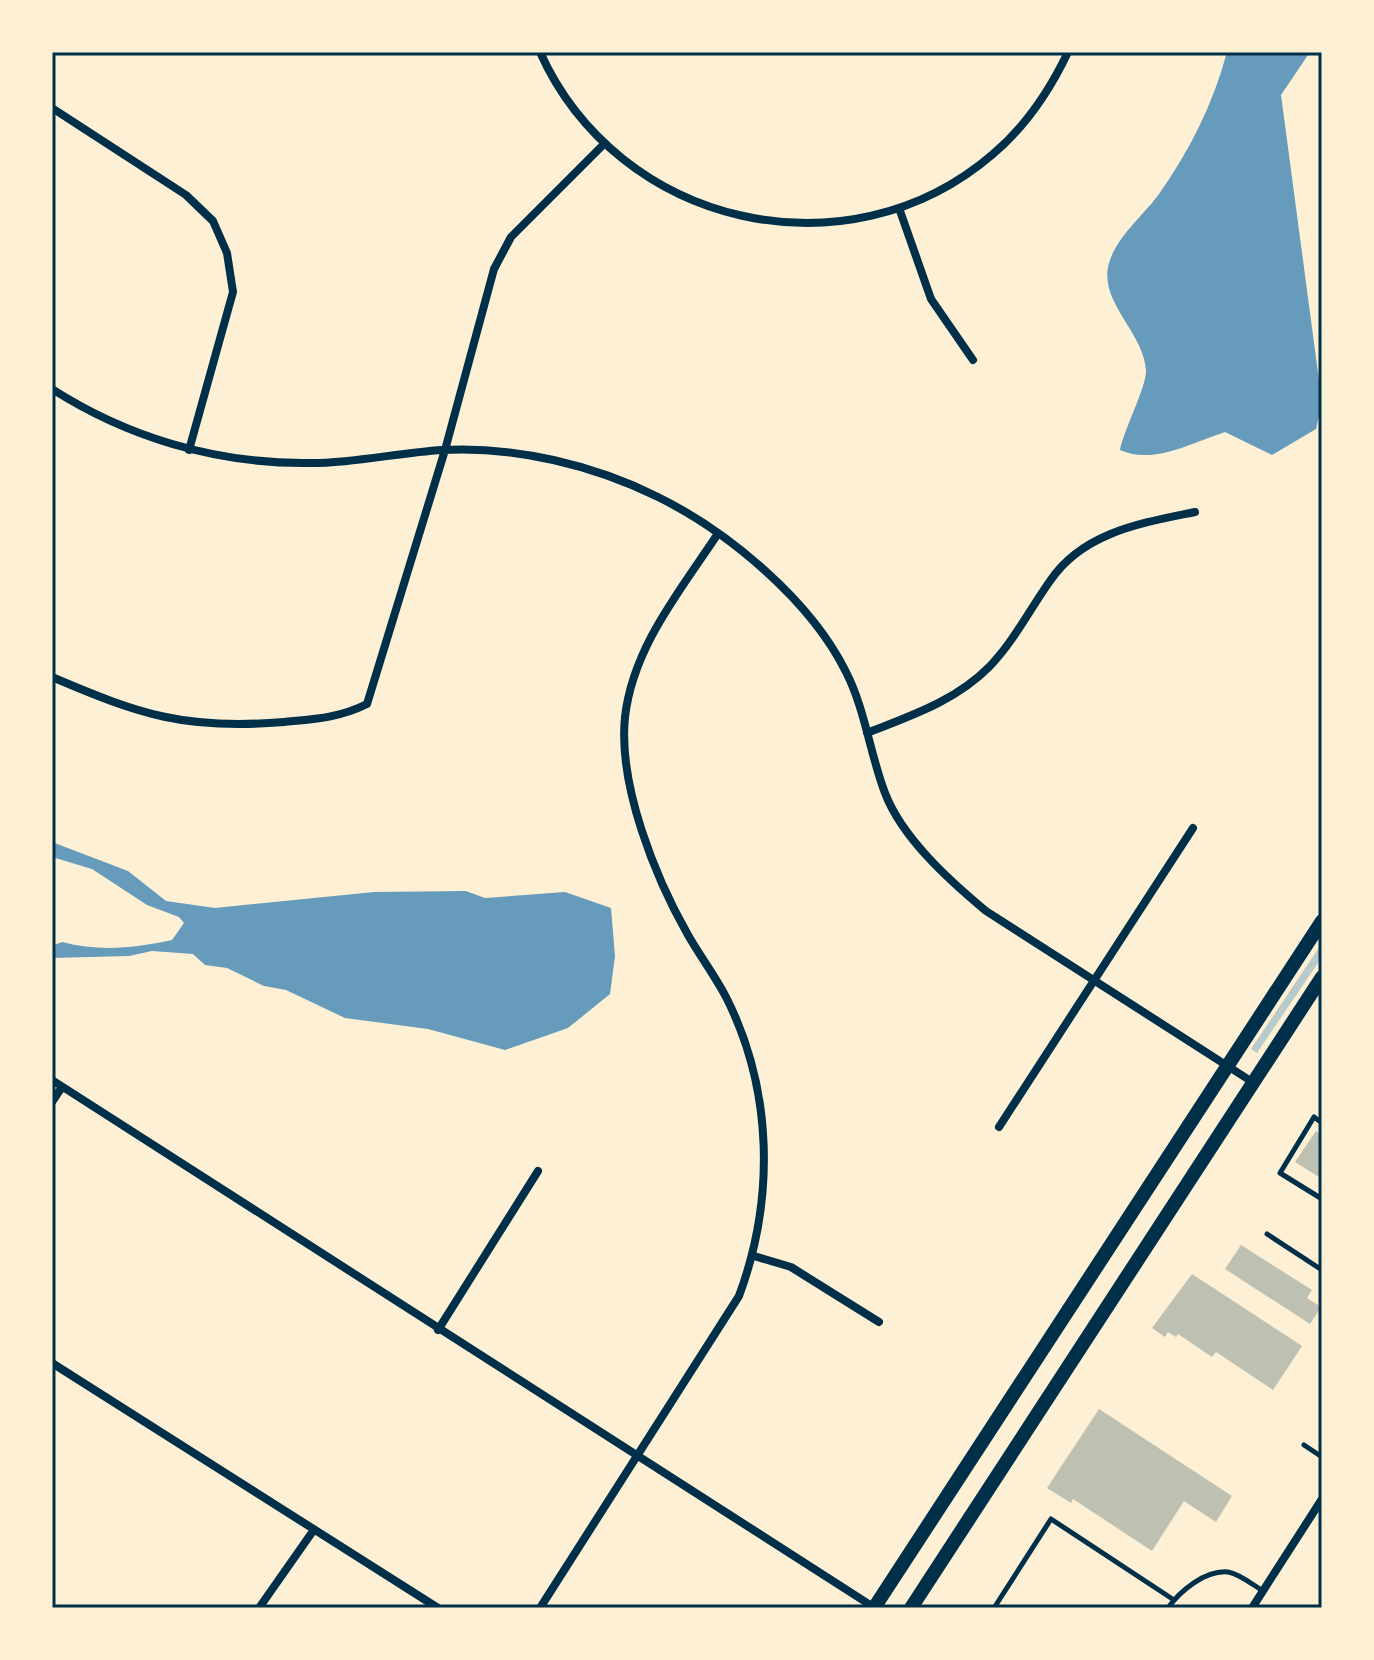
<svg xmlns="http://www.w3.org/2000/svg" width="1374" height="1660" viewBox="0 0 1374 1660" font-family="'Sofia Sans Condensed',sans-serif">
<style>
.green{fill:#b9caca}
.water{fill:#669bbc}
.building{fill:#bec0b2}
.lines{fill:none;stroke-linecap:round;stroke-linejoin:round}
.service{stroke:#003049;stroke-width:5}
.minor{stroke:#003049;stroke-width:8}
.primary{stroke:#003049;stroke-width:14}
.neatline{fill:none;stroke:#003049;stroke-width:3}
</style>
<rect width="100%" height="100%" fill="#fdf0d5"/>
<!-- green -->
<path class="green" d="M1322,943v14l-65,96 -6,-4z"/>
<!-- water -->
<path class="water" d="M1227,52h83l-29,43 41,308 -6,26 -44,26 -47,-23c-34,11 -72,33 -105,18 4,-21 27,-64 26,-80 -3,-39 -48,-68 -37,-107 8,-27 34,-47 50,-69 31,-44 54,-90 68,-142z
M52,842l76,29 38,30 49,7 159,-16 92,-1 19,7 80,-6 46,16 4,48 -5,38 -42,34 -63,22 -77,-21 -83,-11 -59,-28 -22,-4 -37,-18 -22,-3 -12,-11 -41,-3 -23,5 -77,2v-12l10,-4c38,10 72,6 110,-2l12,-17 -5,-6 -32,-12 -55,-36 -40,-12z"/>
<!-- building -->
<path class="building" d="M1316,1131l6,4v44l-27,-17z
M1241,1245l71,45 -5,8 14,9 -11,17 -85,-55z
M1192,1274l110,72 -29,44 -57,-38 -4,5 -34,-23 -2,3 -8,-5 -3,5 -13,-9z
M1099,1409l133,87 -16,26 -32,-21 -32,50 -79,-52 -2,4 -24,-15z"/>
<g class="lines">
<!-- service -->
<path class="service" d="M1322,1123l-8,-6 -34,56 42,26
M1267,1234l55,36
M1304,1445l18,12
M994,1608l57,-89 123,81
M1168,1608c12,-17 37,-38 60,-36 12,2 25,13 35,19"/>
<!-- minor -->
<path class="minor" d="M540,52c78,174 307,228 453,102 33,-28 57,-64 75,-102
M52,108l134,87 27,26 14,32 6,39 -44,158
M899,208l32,91 42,61
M52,389c75,48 162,74 251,74 46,1 93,-10 139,-13 73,-4 152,15 216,47 71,35 153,104 188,175 19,37 24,82 39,121 17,45 65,88 101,118l268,172
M52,677c89,38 133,53 232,45 30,-3 55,-4 83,-18l78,-254 49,-181 17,-32 92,-92
M867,733c43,-17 89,-32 123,-67 24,-25 40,-57 60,-85 33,-49 92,-58 145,-69
M52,1080l823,528
M52,1102l10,-15
M999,1127l194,-299
M754,1256l37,11 88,55
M438,1330l100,-159
M52,1363l386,245
M259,1608l54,-77
M540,1608l199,-312c36,-97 34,-206 -13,-299 -11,-21 -26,-41 -38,-62 -33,-58 -70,-150 -63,-218 8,-70 55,-126 92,-182
M1252,1608l70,-109"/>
<!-- primary -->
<path class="primary" d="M874,1608l448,-687
M911,1608l411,-631"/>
</g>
<!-- border -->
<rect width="1374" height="1660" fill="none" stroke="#fdf0d5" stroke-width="108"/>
<rect x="54" y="54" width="1266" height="1552" class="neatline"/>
</svg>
